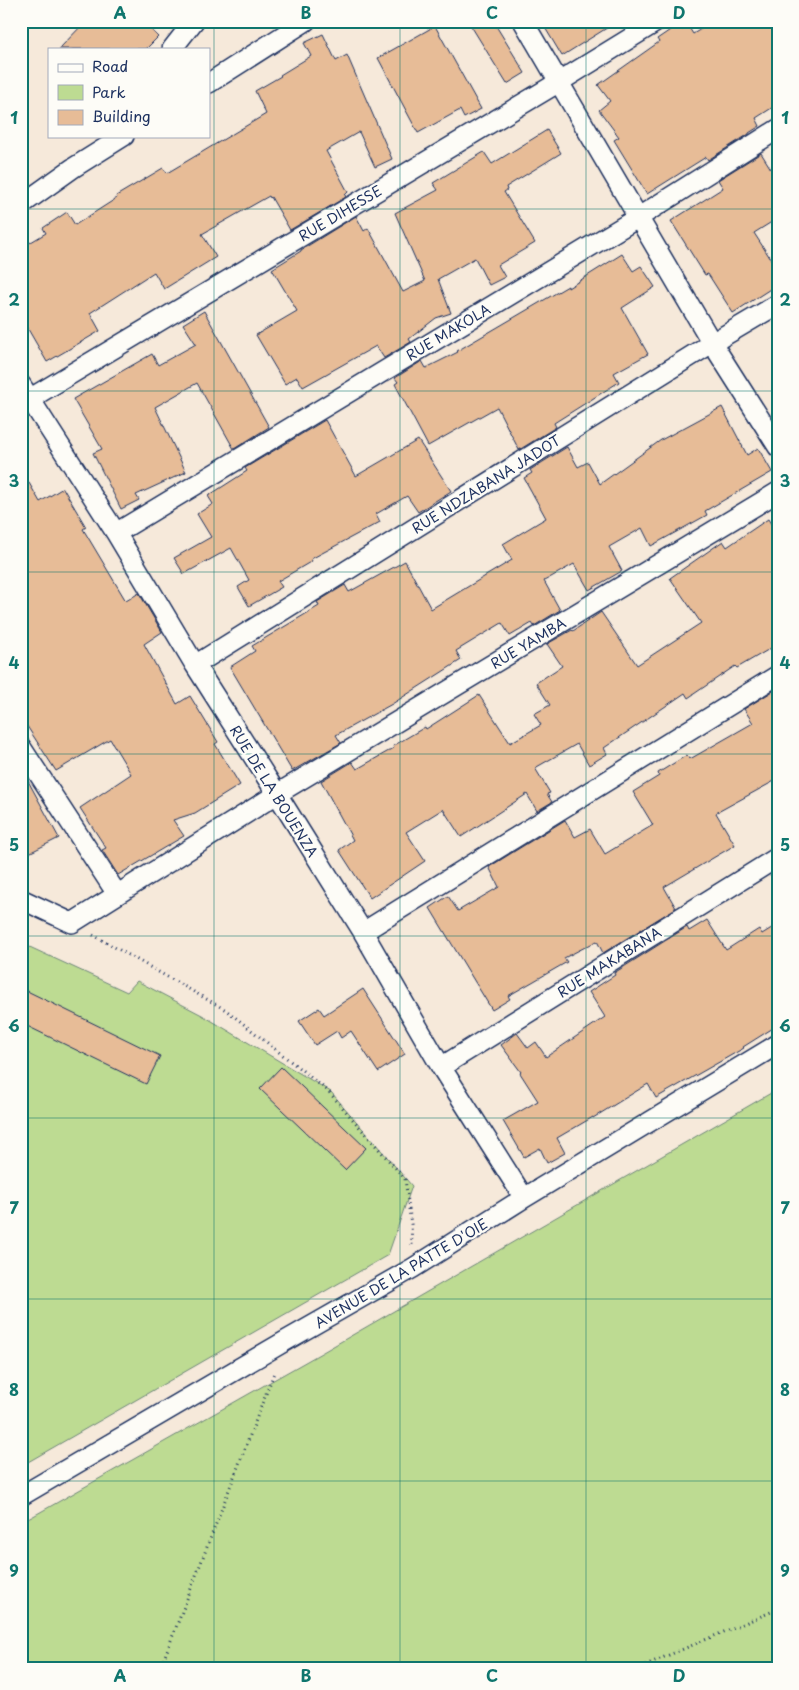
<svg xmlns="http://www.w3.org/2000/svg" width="799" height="1690" viewBox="0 0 799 1690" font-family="'Playpen Sans',sans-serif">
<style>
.green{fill:#bddb92;stroke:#6c8578}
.building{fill:#e7bc97;stroke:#1b2f5e}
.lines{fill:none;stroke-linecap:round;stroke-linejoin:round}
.street-casing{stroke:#1b2f5e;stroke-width:22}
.path{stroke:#1b2f5e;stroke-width:3;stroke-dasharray:1 4;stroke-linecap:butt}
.street{stroke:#fdfcf7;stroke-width:19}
.grid{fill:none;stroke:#0f766e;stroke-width:1;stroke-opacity:0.55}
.labels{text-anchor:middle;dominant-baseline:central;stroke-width:4.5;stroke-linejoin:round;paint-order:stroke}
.street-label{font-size:14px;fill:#1b2f5e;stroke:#fdfcf7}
.neatline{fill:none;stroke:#0f766e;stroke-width:2}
.grid-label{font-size:16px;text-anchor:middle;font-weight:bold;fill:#0f766e}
</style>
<rect width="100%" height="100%" fill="#f6e9da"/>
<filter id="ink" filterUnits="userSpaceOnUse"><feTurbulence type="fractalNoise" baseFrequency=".02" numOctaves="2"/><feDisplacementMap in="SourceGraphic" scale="10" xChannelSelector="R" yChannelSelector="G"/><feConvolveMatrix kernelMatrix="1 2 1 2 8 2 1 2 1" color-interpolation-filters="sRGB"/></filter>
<g filter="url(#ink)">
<!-- green -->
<path class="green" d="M21,943l106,49 10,-11 65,34 129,77 81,94 -24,69 -367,211z
M778,1089v580h-757v-146l302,-171z"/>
<!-- building -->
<path class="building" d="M86,21h57l15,16 -12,12h-87z
M468,21h25l32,52 -18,11z
M541,21h77l-56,35z
M714,21h64v83l-22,14 4,8 -11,7v1l-41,26 -2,-3 -59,37 -33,-54 5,-3 -20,-27 11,-9 -12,-16 61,-43 -2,-3 22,-15 3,6 6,-4 5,8z
M435,26l46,83 -17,9 -4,-8 -42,23 -40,-75z
M323,34l13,27 11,-6 45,104 -17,8 -16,-35 -33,19 22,41 -3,3 1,2 -56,33 -19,-33 -1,1 -1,-2 -67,38 14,23 -52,32 -10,-17 -64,41 10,18 -53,31 -26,-45v-69l25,-15 -3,-5 24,-16 8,13 42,-27 -1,-2 47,-28 4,5 99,-59 -11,-23 26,-15 -1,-1 31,-19 -7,-13z
M547,130l14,23 -55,34 1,3 -3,2 31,51 -37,22 7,12 -16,8 -14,-27 -37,21 13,34 -15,5 -27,21 2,3 -27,16 -8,-12 -73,41 -6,-10 -12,7 -29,-49 41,-24 -25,-42 29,-18v-1l55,-34 8,15 4,-3 35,64 22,-11 -30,-68 43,-23 -5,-7 51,-31 8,12z
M761,153l10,16 7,-4v53l-24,15 24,37v14l-45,29 -25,-39 -3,1 -34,-54 52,-33 -5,-8z
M622,254l11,17 8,-5 14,21 -33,21 26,46 -34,19 5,9 -65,41 2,4 -37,23 -22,-43 -69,39 -33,-62 3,-2 -3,-4 27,-17 4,7 32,-16 -1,-1 111,-65v2z
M204,311l65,116 -35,22 -37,-66 -42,24 31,65 -50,23 3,5 -18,9 -28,-56 9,-4 -29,-50 79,-45 6,11 38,-21 -13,-20z
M722,407l25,48 11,-7 14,24 -67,39 2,4 -56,31 -9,-18 -33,19 13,24 -33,19 -15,-26 -30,17 16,29 -26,16 -2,-3 -22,13 -8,-13 -46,28 5,9 -69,44 -56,31 5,8 -49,28 -62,-104 25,-16 -3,-5 67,-40 -2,-4 28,-17 4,7 56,-31 26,48 81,-49 -9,-16 43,-26 -22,-40 8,-5 -2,-3 37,-23 11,20 10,-5 12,22 61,-44z
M325,420l31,56 62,-36 33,51 -33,21 -11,-16 -31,18 4,8 -69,37 1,2 -34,20 4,6 -33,19 -11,-19 11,-7 -18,-32 -47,26 -10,-16 37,-21 -14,-23 16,-10 -5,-8 39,-25 -2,-3z
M21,469l19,33 23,-14 23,39 -3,2 43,72 13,-8 23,39 -18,12 33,60 13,-8 28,46 -3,2 25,41 -45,28 -22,7 11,16 -66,39 -16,-25 4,-2 -26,-40 51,-34 -21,-35 -54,32 -35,-54z
M768,519l10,16v109l-41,24 -2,-2 -47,32 -3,-5 -81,55 3,6 -18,11 -12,-21 -42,24 15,25 -3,1 5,8 -15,9 -10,-17 -66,43 -18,-28 -37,23 19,29 -55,37 -31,-48 14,-10 -32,-59 31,-19 5,7 37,-21 -1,-2 32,-19 1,2 53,-34 31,48 31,-18 -7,-11 16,-9 -14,-22 26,-17 -15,-22 25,-14 1,1 28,-19 36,53 64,-42 -31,-45 53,-37 4,6z
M778,688v91l-62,34 19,32 -71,42 12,21 -73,45 -6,-12 -33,17 3,4 -59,34 2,3 -18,11 -62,-102 18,-12 10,15 41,-24 -10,-20 76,-47 10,17 15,-8 15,25 48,-29 -20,-33 26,-16 -1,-3 29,-18 3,4 63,-36 -9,-14z
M21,768l38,70 -38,19z
M707,920l19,30 33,-21 3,5 16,-10v101l-35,22 1,1 -88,50 -8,-14 -55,34v-1l-36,21 8,15 -18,10 -7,-15 -16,9 -21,-36 35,-20 -18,-28 1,-1 -20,-27 16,-12 11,15 8,-6 10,15 59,-40 -16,-25 26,-17 -1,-2 73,-46 2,4z
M21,988l139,68 -14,28 -125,-61z
M363,989l42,65 -27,18 -27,-41 -10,7 -4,-7 -22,14 -16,-24 20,-13 5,7z
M281,1067l85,81 -21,22 -85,-81z"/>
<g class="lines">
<defs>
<path id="street" d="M523,21l189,322 66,104
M172,49l22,-28
M209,83l97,-62
M21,205l52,-37 51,-32
M21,385l95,148 79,132 82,129 86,138 78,135 83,131
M21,404l538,-322 99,-61
M116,533l523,-316 139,-88
M195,665l517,-322 66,-39
M21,747l96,147
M21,899l51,24 205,-129 501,-302
M363,932l415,-257
M441,1067l337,-210
M21,1496l266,-156 126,-72 111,-70 254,-154"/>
</defs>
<!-- street casing -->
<use href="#street" class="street-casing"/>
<!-- path -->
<path class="path" d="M93,935l133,75 102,81 77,88 6,45 1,21
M160,1669l114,-296
M636,1669l142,-60"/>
<!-- street -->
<use href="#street" class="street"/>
</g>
</g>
<!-- grid -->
<path class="grid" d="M214,21v1648M400,21v1648M586,21v1648M21,209h757M21,391h757M21,572h757M21,754h757M21,936h757M21,1118h757M21,1299h757M21,1481h757"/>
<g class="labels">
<!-- street labels -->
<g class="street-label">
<text transform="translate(340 213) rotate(-31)">RUE DIHESSE</text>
<text transform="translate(448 332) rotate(-31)">RUE MAKOLA</text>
<text transform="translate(486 484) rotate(-32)">RUE NDZABANA JADOT</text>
<text transform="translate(528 643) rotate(-31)">RUE YAMBA</text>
<text transform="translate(274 791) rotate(58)">RUE DE LA BOUENZA</text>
<text transform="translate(609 962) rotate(-32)">RUE MAKABANA</text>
<text transform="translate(401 1273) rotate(-31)">AVENUE DE LA PATTE D'OIE</text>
</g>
</g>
<!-- margin -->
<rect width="799" height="1690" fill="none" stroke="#fdfcf7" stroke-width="55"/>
<!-- legend -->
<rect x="48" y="48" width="162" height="90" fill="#fdfcf7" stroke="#a3aaba"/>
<rect x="58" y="64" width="25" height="8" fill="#fdfcf7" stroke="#a3aaba"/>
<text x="92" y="72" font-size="15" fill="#1b2f5e">Road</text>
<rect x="58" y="85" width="25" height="15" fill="#bddb92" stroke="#a3aaba"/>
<text x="92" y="98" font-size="15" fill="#1b2f5e">Park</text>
<rect x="58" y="110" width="25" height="15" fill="#e7bc97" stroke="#a3aaba"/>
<text x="92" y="122" font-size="15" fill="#1b2f5e">Building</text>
<rect x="28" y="28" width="744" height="1634" class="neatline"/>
<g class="grid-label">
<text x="120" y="19">A</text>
<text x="306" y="19">B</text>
<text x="492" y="19">C</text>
<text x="679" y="19">D</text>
<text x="14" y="124">1</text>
<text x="785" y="124">1</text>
<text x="14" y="306">2</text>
<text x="785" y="306">2</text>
<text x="14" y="487">3</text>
<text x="785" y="487">3</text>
<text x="14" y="669">4</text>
<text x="785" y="669">4</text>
<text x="14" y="851">5</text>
<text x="785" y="851">5</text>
<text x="14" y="1032">6</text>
<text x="785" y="1032">6</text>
<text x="14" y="1214">7</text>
<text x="785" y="1214">7</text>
<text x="14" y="1396">8</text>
<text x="785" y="1396">8</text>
<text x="14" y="1577">9</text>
<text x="785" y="1577">9</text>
<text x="120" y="1682">A</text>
<text x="306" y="1682">B</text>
<text x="492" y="1682">C</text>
<text x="679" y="1682">D</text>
</g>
</svg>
